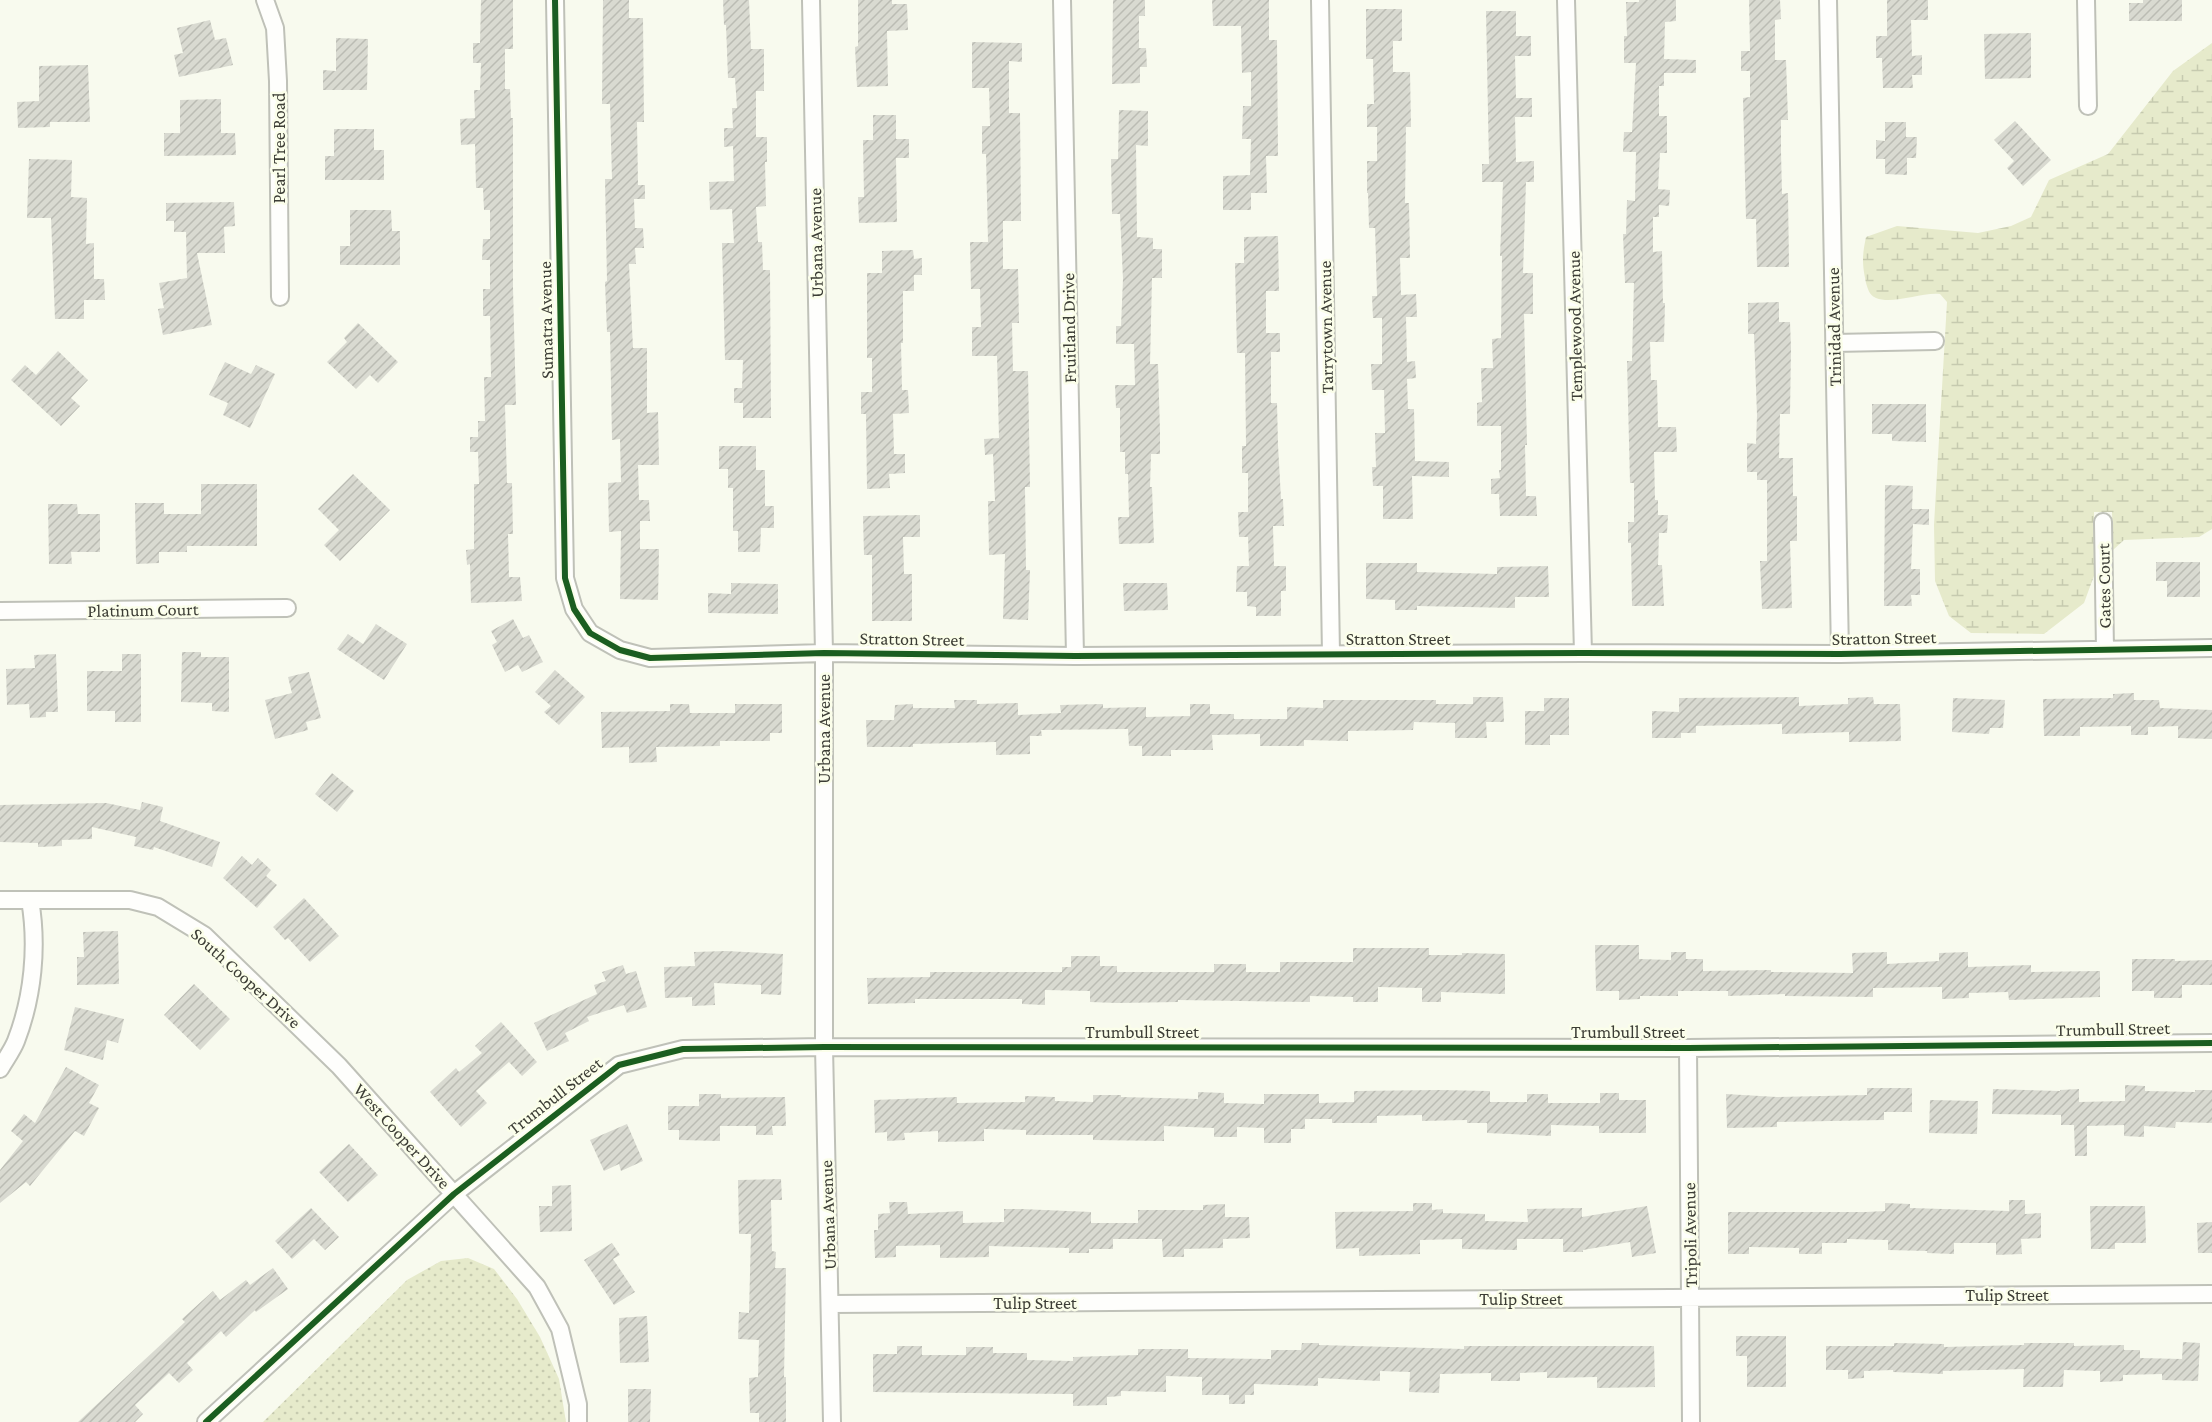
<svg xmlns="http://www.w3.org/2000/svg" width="2212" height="1422" viewBox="0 0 2212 1422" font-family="'Crimson Pro',serif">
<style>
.grass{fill:url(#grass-dots)}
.wetland{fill:url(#wetland-marsh)}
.building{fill:url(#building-hatch)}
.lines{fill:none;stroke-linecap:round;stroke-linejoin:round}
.minor-casing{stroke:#bfc1b8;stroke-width:20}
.minor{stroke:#fefefc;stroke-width:16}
.cycleway-casing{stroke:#fbfeea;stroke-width:10}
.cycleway{stroke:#1b5e20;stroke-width:6}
.labels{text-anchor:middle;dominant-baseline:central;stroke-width:5;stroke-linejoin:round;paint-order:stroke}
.street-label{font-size:18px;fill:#3c3d35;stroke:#fbfeea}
</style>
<defs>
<pattern id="grass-dots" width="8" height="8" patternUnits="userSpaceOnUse" patternTransform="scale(1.5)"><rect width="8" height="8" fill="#e6eacb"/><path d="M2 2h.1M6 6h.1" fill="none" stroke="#c6caaf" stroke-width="1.8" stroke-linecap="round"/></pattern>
<pattern id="wetland-marsh" width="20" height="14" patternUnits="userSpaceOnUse" patternTransform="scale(1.5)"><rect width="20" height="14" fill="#e6eacb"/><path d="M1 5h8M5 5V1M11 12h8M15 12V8" fill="none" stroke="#c6caaf"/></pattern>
<pattern id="building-hatch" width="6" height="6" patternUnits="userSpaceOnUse" patternTransform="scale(1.5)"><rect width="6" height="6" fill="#d9dad1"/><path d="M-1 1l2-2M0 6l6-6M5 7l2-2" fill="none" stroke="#bbbcb4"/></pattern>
</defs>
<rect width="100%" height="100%" fill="#f8faee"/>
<!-- grass -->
<path class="grass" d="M468,1258l26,11 23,30 23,38 19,42 7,43h-303l144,-142 34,-19z"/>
<!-- wetland -->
<path class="wetland" d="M2212,43v486l-13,8 -75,3 -11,10 -1,-38h-18l1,61 -11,30 -40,31 -73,-1 -22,-17 -14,-35 -1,-56 13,-223 -7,-8c-19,-2 -47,11 -64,4 -7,-3 -8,-9 -10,-15 -4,-19 -4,-27 0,-46l31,-11 81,7 33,-7 20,-9 18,-37 59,-26 65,-83z"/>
<!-- building -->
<path class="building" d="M481,0h32v49h-8v40h5l1,29h2v170l3,117h-11l2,78h5l1,51h-5l1,43h11l2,24 -51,2 -1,-39 -3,1 -1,-15 8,-1v-65h5l-1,-32h-8v-15h8v-16h7l-1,-44h7l-1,-61h-7v-27h7v-29h-8l1,-21h7v-29h-6l-1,-22h-7l-1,-44 -14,1 -1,-26 15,-1 -1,-28h6l1,-27h-8v-20h7z
M603,0h26v18h14l1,104h-7l1,63h7v14h-11l1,29h8l1,20h-9l1,16h-7l4,84h14v65l11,-1 1,53h-21l1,35h10l1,21h-10v28h19l-1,51 -38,-1 1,-68 -12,1 -1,-49 13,-1 -1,-43 -8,1 -2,-108h-3l-2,-50 2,-1 -2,-102h7l-2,-75h-8z
M723,0h26l2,49h13v42h-8v46h11v25h-2l1,44 -10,1 2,35h4l1,28h7l1,148h-28v-15h-9v-15h8l1,-28h-18l-3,-117h12l-2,-34 -22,1 -1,-28 25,-1 -1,-35 -9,1v-19h9l-1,-20h5l-2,-30h-7l-2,-53h-2z
M858,0h34v4h15l1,26 -21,1 1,55 -31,1 -2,-40 3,-1z
M1113,0h32v16h-6v32h7l1,19h-7v16l-28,1z
M1212,0h57v40h8l1,116h-12l1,37h-16v17h-28v-34l27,-1 1,-36h-9l1,-33h8v-34l-9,1 -1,-47h-28z
M1639,0h37v21l-11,1 -1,37 32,1v13h-32v13h-5v30h8v37h-7l-2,36 12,1 -1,16 -10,-1v12h-6v35l9,-1 1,52h2l-1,39h-14l1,38h6l1,47h18l1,25h-23l1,48h3v15h10l-1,18h-8l-1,32h4l2,41h-32l-1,-63h-3v-21h6v-39h-4l-3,-122h5l2,-78h-9l-2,-49h3l1,-34 8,1 1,-49h-13l1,-20h8l4,-69h-12v-27h3l-1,-34h13z
M1749,0h31l1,19 -6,1v40h11l2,60h-7v32l1,42 6,-1 1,74h-32l-1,-48h-10l-3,-121 7,-1v-26h-9v-20h9z
M1887,0h41v20h-17l1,36 10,-1v20h-10l1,13h-30l-1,-30h-6v-22h11z
M2143,0h39v21h-53v-18h14z
M1366,9h36v32h-9v31h17l1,55h-5l-1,76h4l1,55h-10l1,37 15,-1 1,23h-11l1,45 8,-1 1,17 -9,1 1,30h6l1,52 34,1v15l-37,-1 1,43h-30v-33h-10l-1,-19h4l-1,-34h10l-1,-43h-12l-1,-26h11v-46h-9l-1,-22h5l-1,-37 -1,-31h-6l-1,-35h-1v-32h10v-34h-10v-23h7l-1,-45h-7z
M1486,11h30v25h15v20h-16l1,42h16v19h-17l1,45 18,-1v21h-8l-3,91h10v41h-9l3,131h-2l1,51h10l1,20h-37l-1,-22h-8v-15l9,-1 -1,-8h2v-44h-24v-23l5,-1 -1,-34h12l-1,-29 9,-1 1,-82h-2l3,-74h-21v-18h7z
M210,20l5,20 11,-2 7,27 -54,12 -5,-22 9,-2 -6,-25z
M2031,33v45l-46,1 -1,-45z
M336,38l32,1 -1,51h-44v-20l13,1z
M972,42l50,1v19l-13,-1v52h11l1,108h-18v48h15l1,54h-7l1,48h15l2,116h-5l1,83h4l-2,50 -25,-1 2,-65 -16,1 -1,-54h7l-2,-47 -8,1 -1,-16 15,-1 -2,-82h-25v-29h9l-1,-38h-9l-1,-47h18l-2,-88h-4v-28h8l-1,-38h-17z
M88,65l2,57h-40v5l-32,1 -1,-26 22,-1v-35z
M221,99v34h14l1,22 -72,1v-23h16v-33z
M1119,110l29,1v35l-12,-1 1,92 16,1v11h9v29h-10l-2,86h8l2,68v22h-9l-1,33h2l2,56 -35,1 -1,-27h11l-1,-43h-3v-22h-5v-44h-4l-1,-23h20l-1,-41h-18v-18h5l2,-47 -3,-65h-8l-1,-55h7z
M873,115h23v24h13v19h-13l1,64 -38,1 -1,-26h6l-1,-57h10z
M2015,121l36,39 -28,26 -16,-18 7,-7 -20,-21z
M1885,122h21v15h11l-1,21h-9v17l-22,-1v-15h-9v-19l9,1z
M334,129h40v21h10v30h-59v-24h9z
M29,159l43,1 -1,37 16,1 -1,46 8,-1v36h10l1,21h-21v19h-29l-4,-101h-24z
M234,202l1,24 -11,1 1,26h-28l15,72 -49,10 -5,-26 6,-1 -5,-25 28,-5 -1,-46h-12v-11h-8v-18z
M350,210h41l1,21h8v34h-60v-19h10z
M1278,236l1,55h-13v42h14v19h-9v51h6l1,42 3,54h2l1,27h-11l1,40h12v25h-5v25h-25v-9l-9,-1v-14h-11l1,-26h12l-1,-29h-9l-1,-25h10v-39h-6v-27h4l-1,-93h-8l-2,-90h9v-26z
M913,250l1,9 8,-1v17h-8v16h-11v52h-2l1,47h6l1,23 -16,1 1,40h11v19l-16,1 1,14 -23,1 -1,-75h-5v-22h11v-34h-5v-85h15v-22z
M1779,302v20h11l1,26 -1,66h-10l-1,44h14v38h4v45h-7l2,67 -30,1 -2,-48h7v-81h-10v-8h-10v-29l9,1 1,-29 -3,-81h-6v-31z
M358,323l40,39 -20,21 -8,-8 -14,14 -29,-27 20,-20 -3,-4z
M58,351l30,29 -17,18 9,8 -19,20 -50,-46 14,-15 11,10z
M225,362l26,12 5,-9 19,9 -25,54 -27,-13 5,-12 -19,-8z
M1872,404h54v38l-34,-1v-7h-20z
M719,446h37v24h9v36h9v22h-13l-1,24h-22v-21h-5v-43h-5v-19h-9z
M353,474l37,36 -50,51 -16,-16 15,-15 -21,-21z
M201,484h56v62h-70v6h-28v11l-23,1 -1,-61h29v11h37z
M1885,485l28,1 -1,23h17v16l-16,-1 -2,45h9v26h-9l1,11h-28z
M48,504h29l1,10h22v38h-29l1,12h-23z
M920,515v22h-17l1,37h8v47h-40v-66h-8l-1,-39z
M2156,562h44v35h-33v-16h-11z
M1366,563h51v9l80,2v-7l51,-1 1,31h-34v11l-98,-2v4h-22v-10l-29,-1z
M731,583l47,1v30l-70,-1v-20l23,1z
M1123,583h44l1,27 -44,1z
M513,619l10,19 6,-3 14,27 -21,10 -4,-7 -13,7 -13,-27 5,-3 -6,-11z
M376,624l31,20 -23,36 -47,-31 11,-15 15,10z
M182,652h19v5h28v55l-17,-1v-8l-31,-1z
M56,654l2,58h-12v5l-16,1 -1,-14 -22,1 -1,-36 29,-1 -1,-13z
M122,654h19v68h-26v-11h-28v-40h35z
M555,670l30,27 -26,28 -15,-13 7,-6 -16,-14z
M309,672l12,46 -15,4 2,8 -33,9 -10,-39 27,-7 -4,-16z
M2134,693v7h25l1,8 52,2v29l-34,-1v-12l-30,1v8h-17v-9l-51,1v9h-36l-1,-37 70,-1v-4z
M1473,697h30l1,25h-18l1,16h-32v-15l-41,-1 -1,8 -65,1v10l-44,-1v6h-44v-12l-48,1 1,15h-42v6h-29v-10h-13l-1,-17 -87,1 1,6h-12v18l-34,1v-13l-83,2v3h-46l-1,-27h28l1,-15 18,-1v4h42l-1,-8h23v4l41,-1v12l43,-2 -1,-8 43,-1v4l43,-1v10l44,-1v-12h20v10h24v5h53v-12l36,1v-8h113v4h37z
M1799,697v9l49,-2v-6l25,-1 1,7h26l1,37 -52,1v-10l-67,2v-10l-86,2v7h-15v5h-29v-27l27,1v-14z
M1544,698h25v37h-19v10h-25v-34h19z
M1953,698l52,2 -2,28h-13l-1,6 -37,-2z
M670,704h19l1,9h45v-9h47v29h-12v8h-50v5l-64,1 1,15 -28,1v-16l-27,1 -1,-36 69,-1z
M332,773l22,18 -17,21 -22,-18z
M142,802l21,5 -3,14 60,21 -8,25 -58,-20 -1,3 -19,-4 2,-9 -44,-10v12l-30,1v6l-24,1v-4l-38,-1v-37l106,-2 34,7z
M242,856l10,9 6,-7 13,12 -5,6 11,9 -20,23 -34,-30z
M304,898l35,38 -29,26 -22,-24 -3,2 -12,-13z
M118,931l1,53 -42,1v-28h7l-1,-25z
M1595,945h44v14l32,1v-8h15v7h17v12l68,-1v2l82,1 -1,-20 35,-1v12l52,-3v-8l29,-1v15l63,-2v7l69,-1v26l-91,3 -1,-8 -39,1v5l-27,1v-12l-69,1v9l-88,-1v-2l-57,2v-5h-50v5h-38v3l-21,1v-9h-23z
M1353,948h76v7h33v-2l43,1v40l-64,-2v10h-19v-14l-44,-1v15h-25v-5l-43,-1v6l-132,-2v2l-61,1 -27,-1v-11l-45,-1v15l-23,-1v-5h-107v4l-47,1 -1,-26 63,-1v-5h132v-5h9v-11h29v10h17v6h97v-8h32v8h34v-10h73z
M726,951l57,3 -2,41 -20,-1v-9l-47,-2 1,22 -23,1v-9l-27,1 -1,-31 31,-1 -1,-14z
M2132,959h43v2l37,-1v25h-30v13h-28v-7h-22z
M623,965l3,9 10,-3 11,36 -20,6 -3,-8 -37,12 2,4 -24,12 4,8 -22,10 -13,-28 63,-29 -3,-9 12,-4 -4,-9z
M194,984l36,35 -30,31 -36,-35z
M75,1007l49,12 -6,24 -11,-3 -4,20 -39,-10z
M501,1022l36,40 -15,14 -13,-14 -33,29 11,12 -26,24 -31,-35 26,-24 3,4 23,-19 -7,-7z
M66,1067l33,18 -10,18 10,5 -15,28 -9,-5 -45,55 -4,-4 -26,21v-33l23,-29 -12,-10 13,-17 11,9z
M2125,1085l20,1v5l50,1v-2h17v33l-36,-1 -1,6 -31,-2v11l-20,-1v-11l-37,1v30h-12l-1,-31h-13v-10l-69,-1 1,-25 67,2v-1l19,-1v13l46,-1z
M1867,1088h45v24h-28v8l-107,2v5l-50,1 -1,-34 51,3 90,-2z
M1439,1090l51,1v11h37v-8h21v9h52v-10h19v7h27v33h-47v-7l-48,-1v11l-64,-3v-10h-20v-3l-45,1v-6l-45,1v7h-45v-4h-27v10h-14v14h-27v-15l-27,-1v10h-23v-9l-50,-2v15l-71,-1v-5h-67v-5l-42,-1v12l-46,1v-11l-34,2 1,7 -18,1v-9l-12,1 -1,-33 83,-3v6l68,-1v-6l30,1v4l38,1v-7h28v2l77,2v-7l26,1v10l40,1v-10h55v9l35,-1v-11z
M699,1094h22v4l64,-1 1,29h-14l1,9h-17v-9h-36v15l-41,-1v-10h-11v-24h31z
M1930,1100l48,1 -1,33 -48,-1z
M627,1124l16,37 -22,10 -2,-7 -15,7 -14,-31z
M349,1144l29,31 -30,27 -29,-30z
M781,1179l1,21h-11l1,51 4,1 -1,16h11l-2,109h2v45h-27v-9h-9l-1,-35 9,-1 1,-37 -21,-1 1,-27 10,1 2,-79h-12l-1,-54z
M571,1185l1,46 -32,1 -1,-26h13v-20z
M2009,1200h16v14l16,-1v25l-20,1 1,15 -26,1v-12h-42v11l-27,-1v-2l-39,-1v-10l-41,-1v4h-25v11h-23v-6l-50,-1v7h-21v-42h138l19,-1v-8l25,1v4l99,3z
M889,1202h18l1,12 55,-3v12l41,-1v-13h17l70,3v11h47v-13h65v-5l22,-1v13h24l1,21 -27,1v9l-39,1v8h-21l-1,-18h-49v10h-24v4h-20v-5l-80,-2v11l-49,1v-13l-44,1v11l-21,1 -1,-28h4v-16l12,-1z
M1413,1203h19v7l11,-1v4l42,1v7l43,1 -1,-13 55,-1v9l65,-11 9,47 -24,4 -2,-15 -47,8v2h-20v-13h-46v11l-55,-1v-10l-42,1v14l-61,2v-8l-23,1 -1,-37 78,-1z
M2090,1206h55l1,37h-31v6h-24z
M311,1208l28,29 -14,13 -11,-11 -22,20 -17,-18z
M2212,1222v31h-14l-1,-30z
M612,1243l8,12 -7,4 22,33 -21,13 -30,-45z
M273,1268l15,21 -32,23 -1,-2 -29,27 -5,-6 -34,32 6,7 -14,13 -10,-10 -34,32 8,9 -8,8h-57l107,-100 -3,-3 31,-28 7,9 26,-20 4,5z
M647,1316l2,46 -29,1 -1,-45z
M1736,1336h50v51h-39v-31h-11z
M2183,1342l17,1 -2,38 -36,-1v-6l-39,1v6l-23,1v-11l-36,-1 -1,17h-40l1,-18 -81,2v3l-50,-2v-2l-29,1v7l-16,1v-9h-22v-24h68v-3l50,1v3l80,-2v-2h50v3l50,-1v5h16v8l42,1z
M1302,1343h17v2l145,4v-3h190l1,41 -58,1v-11l-50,1v-6l-27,1v8h-29v-8l-51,1 -1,19 -30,-1 1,-20 -30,-1v10l-62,-3v8l-64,-2v11h-9v9h-16v-9h-27v-18l-36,-1v16l-45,-1v5l-14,1v8l-34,1v-12l-200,-2v-38h24v-8h25v9h44v-8h27v6h34v7l46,1v-4l65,-2v-6h50v9l83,1v-9h30z
M628,1389h23l-1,33h-22z"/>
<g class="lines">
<defs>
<path id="minor" d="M265,0l10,28 3,53 2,216
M555,0l10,578 9,31 16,24 30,17 30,8 174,-5 251,3 508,-3 257,1 372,-6
M811,0l13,653v394l8,375
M1062,0l13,656
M1320,0l11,654
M1566,0l17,653
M1828,0l12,654
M2086,0l2,106
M1834,343l101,-2
M2103,522l2,128
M0,611l287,-3
M0,900h130l28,7 46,28 135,131 198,221 23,42 18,75v18
M1688,1048l3,374
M0,1069c5,-9 12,-18 16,-28 17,-44 22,-95 14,-141
M831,1304l1381,-10
M206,1422l248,-228 165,-129 64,-16 141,-2 864,1 524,-5"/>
</defs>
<!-- minor casing -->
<use href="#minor" class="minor-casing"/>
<!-- minor -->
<use href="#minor" class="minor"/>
<defs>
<path id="cycleway" d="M555,0l10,578 9,31 16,24 30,17 30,8 174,-5 251,3 508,-3 257,1 372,-6
M206,1422l248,-228 165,-129 64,-16 141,-2 864,1 524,-5"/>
</defs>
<!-- cycleway casing -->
<use href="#cycleway" class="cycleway-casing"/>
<!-- cycleway -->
<use href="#cycleway" class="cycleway"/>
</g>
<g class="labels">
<!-- street labels -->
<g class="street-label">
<text transform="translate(279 148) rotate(-90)">Pearl Tree Road</text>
<text transform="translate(816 243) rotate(-91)">Urbana Avenue</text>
<text transform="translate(546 320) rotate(-91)">Sumatra Avenue</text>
<text transform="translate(1575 326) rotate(-91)">Templewood Avenue</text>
<text transform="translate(1326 327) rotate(-91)">Tarrytown Avenue</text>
<text transform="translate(1834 327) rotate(-91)">Trinidad Avenue</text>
<text transform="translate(1069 328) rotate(-91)">Fruitland Drive</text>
<text transform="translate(2104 586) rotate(-91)">Gates Court</text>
<text transform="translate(143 610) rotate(-1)">Platinum Court</text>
<text transform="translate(1884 638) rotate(-1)">Stratton Street</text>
<text transform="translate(912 639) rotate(1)">Stratton Street</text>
<text x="1398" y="639">Stratton Street</text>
<text transform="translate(824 729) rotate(-90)">Urbana Avenue</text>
<text transform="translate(246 978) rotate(42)">South Cooper Drive</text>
<text transform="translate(2113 1029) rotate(-1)">Trumbull Street</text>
<text x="1142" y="1032">Trumbull Street</text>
<text x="1628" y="1032">Trumbull Street</text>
<text transform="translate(555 1096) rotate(-38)">Trumbull Street</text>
<text transform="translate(402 1136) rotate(48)">West Cooper Drive</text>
<text transform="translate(828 1215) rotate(-92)">Urbana Avenue</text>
<text transform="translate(1690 1235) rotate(-91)">Tripoli Avenue</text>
<text x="2007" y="1295">Tulip Street</text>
<text x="1521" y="1299">Tulip Street</text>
<text x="1035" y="1303">Tulip Street</text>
</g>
</g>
</svg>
